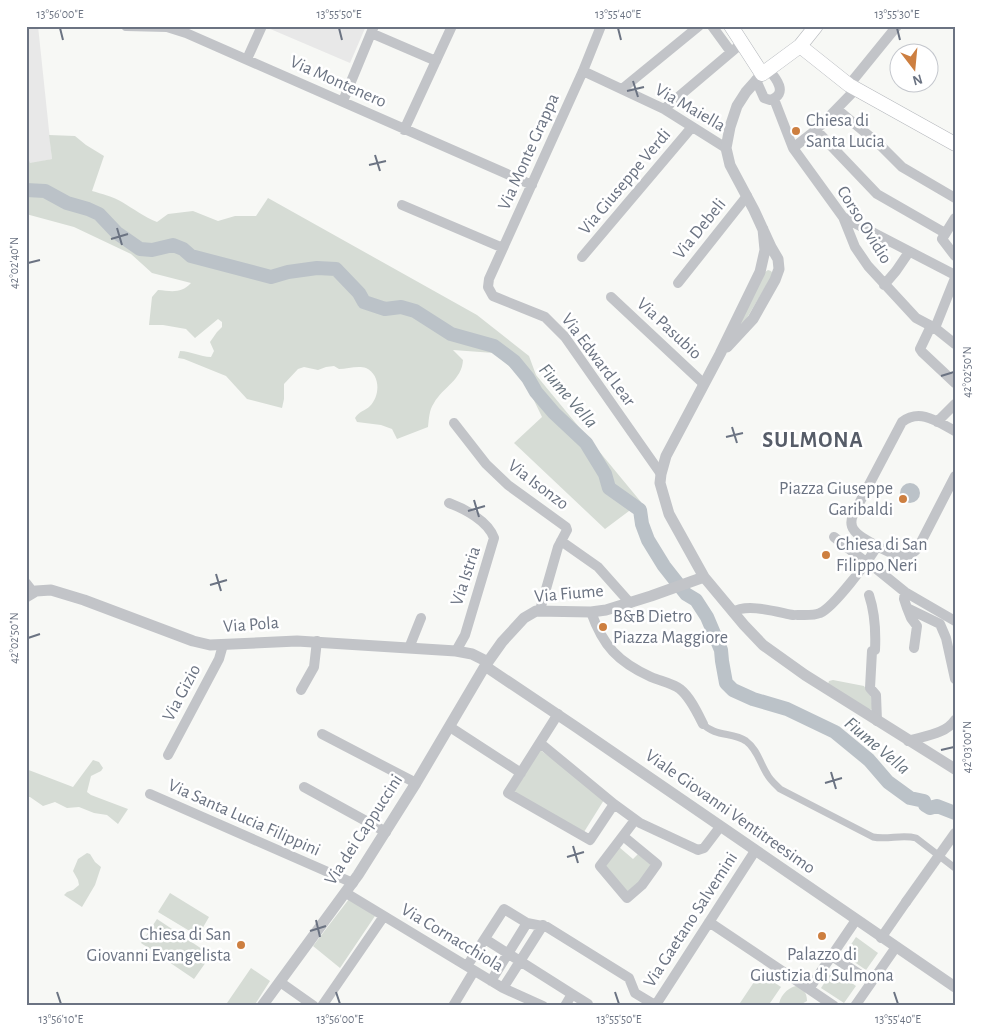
<svg xmlns="http://www.w3.org/2000/svg" width="981" height="1032" viewBox="0 0 981 1032" font-family="'Alegreya Sans',sans-serif">
<style>
.built{fill:#e8e8e8}
.green{fill:#d6dcd5}
.water{fill:#bbc2c8}
.lines{fill:none;stroke-linecap:round;stroke-linejoin:round}
.river{stroke:#bbc2c8;stroke-width:14}
.secondary-casing{stroke:#b4b7bc;stroke-width:15}
.pedestrian{stroke:#c2c4c8;stroke-width:7}
.minor{stroke:#c2c4c8;stroke-width:10}
.tertiary{stroke:#c2c4c8;stroke-width:11}
.secondary{stroke:#fff;stroke-width:14}
.minor-bridge{stroke:#c2c4c8;stroke-width:10}
.ticks{fill:none;stroke:#6b7382;stroke-width:2}
.poi-dot{fill:#cd7f40;stroke:#fff;stroke-width:2}
.labels{text-anchor:middle;dominant-baseline:central;stroke-width:5;stroke-linejoin:round;paint-order:stroke}
.street-label{font-size:18px;fill:#6b7382;stroke:#fff}
.poi-label{font-size:18px;fill:#6b7382;stroke:#fff;text-anchor:start}
.water-label{font-size:19px;font-style:italic;fill:#67737e;stroke:#fff}
.district-label{font-size:22px;font-weight:bold;letter-spacing:1px;fill:#575d69;stroke:#fff}
.neatline{fill:none;stroke:#6b7382;stroke-width:2}
.ticks-label{font-size:12px;text-anchor:middle;fill:#6b7382}
</style>
<rect width="100%" height="100%" fill="#f7f8f5"/>
<!-- built -->
<path class="built" d="M26,26h12l14,133 -22,5 -4,-10z
M269,26h97l-16,37 -82,-35z"/>
<!-- green -->
<path class="green" d="M49,135l26,1 11,9 18,11 -12,35c10,3 20,5 30,11 12,7 22,15 35,20l11,-8 25,-3 25,10 17,-5h21l12,-18 209,117 52,41 7,19 105,127 -36,27 -91,-86 28,-26 -14,-29 -11,-15 -23,-20 -41,-3 10,10c-1,20 -20,27 -29,43 -5,7 -5,16 -6,24l-31,12 -5,-10 -11,-4 -24,-3 -2,-4c4,-7 10,-7 15,-12 10,-10 11,-31 -4,-38 -8,-3 -19,1 -27,1l-5,-3 -8,1 -8,3 -14,-3 -6,2 -14,15v15l-2,9 -35,-9 -21,-23 -42,-17 -6,-1 2,-7c11,0 20,6 31,6l3,-6 -4,-9 7,-10 5,-5v-5l-4,-3 -23,19 -9,-9 -23,-4h-14l3,-28 6,-7c13,1 23,4 33,-7l-39,-10 -21,-19 -57,-27 -48,-13v-60l4,9 22,-4z
M768,270l3,1 2,3 -32,54 -3,-2 27,-54z
M833,680l31,6 7,11 2,13 -10,-2 -35,-24 1,-3z
M540,750l31,22 33,28 -20,32 -70,-40z
M93,760l6,2 4,6 -2,3 -10,5 -4,16 4,3 37,14 -10,15 -11,-9 -13,-2 -15,-6 -12,1 -12,-6 -12,4 -13,-9h-4v-28l47,18z
M619,847l14,12 5,-5 13,11 -12,17 -12,10 -23,-26z
M87,853l3,1 5,8 6,5 -6,18 -13,22 -18,-12 3,-3 6,-2 6,-5 -1,-5 -5,-9 5,-12z
M170,893l39,24 -11,19 -40,-24z
M349,899l26,17 -35,52 -27,-22z
M157,919l54,36 -17,24 -53,-36z
M856,937l22,16 -12,17 -22,-15z
M251,968l19,13 -16,25h-22l-5,-3z
M833,970l23,16 -12,17 -23,-15z
M760,973l21,14 -13,19h-30z
M796,986c7,3 11,6 11,15l-9,5h-19c0,-9 8,-18 17,-20z"/>
<!-- water -->
<path class="water" d="M900 493a10 10 0 1 1 20 0a10 10 0 1 1-20 0Z"/>
<g class="lines">
<!-- river -->
<path class="river" d="M26,190l19,1 22,12 21,6 11,5 18,19 23,16 12,1 21,-5 10,4 8,7 80,21 17,-5 29,-4 19,1 23,24 5,9 21,7 16,-2 14,4 36,23 43,12 20,15 14,17 8,14 18,21 32,30 19,31 4,14 31,22 2,14 6,16 16,26 22,28 10,6 11,17 14,33 1,11 4,22 7,7 20,9 34,10 48,23 34,28 19,22 22,16 14,3 1,4 5,3 7,-2 18,7"/>
<defs>
<path id="secondary" d="M731,26l31,48 38,-28 16,-20
M800,46l49,39 106,59"/>
</defs>
<!-- secondary casing -->
<use href="#secondary" class="secondary-casing"/>
<!-- pedestrian -->
<path class="pedestrian" d="M703,724c12,13 30,8 43,17 11,8 14,22 21,33 3,6 8,10 13,15l93,48c15,3 29,-3 43,1l39,30"/>
<!-- minor -->
<path class="minor" d="M126,26l41,1 19,6 346,152
M601,26l-18,45 -94,208 -1,8 5,9 52,21 20,20 96,137
M712,26l19,26
M371,33l65,28
M247,59l15,-33
M583,71l81,38 62,39
M756,80l8,18 6,2c19,-6 6,-22 -2,-31
M849,85l48,-59
M622,89l77,-63
M774,99l19,49 50,69 12,30 13,19 48,52 19,10 20,16
M343,101l31,-75
M664,109l78,-66
M838,110l41,34 23,23 53,31
M404,130l48,-104
M816,130l61,64 68,39
M793,148l23,-18 40,-41
M402,205l101,43
M843,217l112,58
M955,218l-13,21 13,17
M582,257l110,-130
M678,283l69,-87
M884,285l12,-14 13,-19
M611,297l93,87
M931,326l-11,23 2,3 33,31
M935,328l20,-50
M937,422l18,-18
M454,423l32,41 22,21 58,42 1,3 -9,17 -18,63
M955,431c-17,-9 -35,-23 -53,-9l-49,93c-2,5 -3,10 1,15 5,8 40,26 49,26 8,0 13,-5 16,-10l36,-70
M449,503c16,6 39,18 45,35l-29,97 -9,16
M834,537l33,26
M561,541l37,26 32,36
M868,562l37,30 50,29
M26,583l7,9
M905,592l-1,7 3,9 33,16 6,14 9,41
M869,595c6,18 7,35 6,55l-3,1 -2,37 6,7 1,26
M907,608l4,10 6,8 -3,22
M591,612c12,34 27,50 60,65 9,4 21,6 29,12 10,8 17,23 23,35
M733,612c14,-9 44,0 60,3
M797,615c7,0 16,1 23,-2 13,-5 50,-54 57,-67
M409,648l12,-30
M301,690l13,-23 3,-26
M450,727l71,46
M322,734l94,49
M908,741c16,-5 38,-7 47,-21
M540,743l74,61 -24,36 -82,-47 50,-79
M168,755l51,-96 4,-14
M304,787l82,45
M150,794l203,89
M614,804l26,19 58,27 6,-2 16,-21
M623,836l34,28 -15,21 -15,13 -27,-32 35,-46
M346,893l157,95 40,18
M709,922l100,67
M527,923l20,4 82,51 6,15 20,12
M881,938l25,-36
M485,939l87,55 -7,12
M832,956l39,26
M467,966l37,-57 23,14 -36,58
M280,982l34,24
M503,988l40,-63
M572,994l16,10
M322,1006l62,-90
M453,1006l21,-35
M655,1006l100,-155
M834,1006l-25,-17 47,-69
M855,1006l41,-59"/>
<!-- tertiary -->
<path class="tertiary" d="M763,229l2,21 -5,22 -40,82 -54,102 -5,18 -1,9 9,31 35,63 40,48 19,20 42,30 150,94
M727,347l26,-28 22,-39 4,-11 -1,-10 -7,-12 -17,-37 -24,-45 -4,-17 4,-21 7,-21 9,-14 16,-18
M26,597l10,-6 15,-1 33,10 109,41 17,4 87,-4 159,10 16,3 16,8
M485,666l91,61 379,260
M262,1006l96,-131 58,-92 69,-117 17,-24 22,-24 12,-7 55,1 15,-2 45,-14 53,-19"/>
<!-- secondary -->
<use href="#secondary" class="secondary"/>
<!-- minor-bridge -->
<path class="minor-bridge" d="M906,902l49,-69"/>
</g>
<!-- ticks -->
<path class="ticks" d="M60,28l3,12M339,28l3,12M618,28l3,12M897,28l3,12M633,81l5,16M627,91l17,-4M375,155l5,16M369,165l17,-4M117,228l5,17M111,239l17,-5M28,263l12,-3M941,376l13,-4M732,427l5,16M726,437l17,-4M474,500l5,17M468,511l17,-5M216,574l5,17M210,585l17,-5M28,638l12,-4M941,750l13,-3M831,772l5,17M825,783l17,-5M573,846l5,17M567,857l17,-5M316,920l4,17M310,931l16,-5M57,992l4,12M336,992l4,12M615,992l4,12M894,992l4,12"/>
<!-- markers -->
<g class="poi-dot">
<circle cx="796" cy="131" r="5"/>
<circle cx="903" cy="499" r="5"/>
<circle cx="826" cy="555" r="5"/>
<circle cx="603" cy="627" r="5"/>
<circle cx="822" cy="936" r="5"/>
<circle cx="241" cy="945" r="5"/>
</g>
<g class="labels">
<!-- street labels -->
<g class="street-label">
<text transform="translate(338 82) rotate(24)">Via Montenero</text>
<text transform="translate(690 108) rotate(30)">Via Maiella</text>
<text transform="translate(529 152) rotate(-66)">Via Monte Grappa</text>
<text transform="translate(625 182) rotate(-50)">Via Giuseppe Verdi</text>
<text transform="translate(864 225) rotate(58)">Corso Ovidio</text>
<text transform="translate(700 229) rotate(-51)">Via Debeli</text>
<text transform="translate(669 329) rotate(43)">Via Pasubio</text>
<text transform="translate(598 360) rotate(53)">Via Edward Lear</text>
<text transform="translate(538 485) rotate(37)">Via Isonzo</text>
<text transform="translate(466 576) rotate(-72)">Via Istria</text>
<text transform="translate(569 594) rotate(-5)">Via Fiume</text>
<text transform="translate(251 625) rotate(-4)">Via Pola</text>
<text transform="translate(182 693) rotate(-62)">Via Gizio</text>
<text transform="translate(730 812) rotate(35)">Viale Giovanni Ventitreesimo</text>
<text transform="translate(244 818) rotate(24)">Via Santa Lucia Filippini</text>
<text transform="translate(364 830) rotate(-57)">Via dei Cappuccini</text>
<text transform="translate(691 920) rotate(-57)">Via Gaetano Salvemini</text>
<text transform="translate(452 938) rotate(31)">Via Cornacchiola</text>
</g>
<!-- poi labels -->
<g class="poi-label">
<text x="806" y="121">Chiesa di<tspan x="806" dy="21">Santa Lucia</tspan></text>
<text x="893" y="489" text-anchor="end">Piazza Giuseppe<tspan x="893" dy="21">Garibaldi</tspan></text>
<text x="836" y="545">Chiesa di San<tspan x="836" dy="21">Filippo Neri</tspan></text>
<text x="613" y="617">B&amp;B Dietro<tspan x="613" dy="21">Piazza Maggiore</tspan></text>
<text x="231" y="935" text-anchor="end">Chiesa di San<tspan x="231" dy="21">Giovanni Evangelista</tspan></text>
<text x="822" y="955" text-anchor="middle">Palazzo di<tspan x="822" dy="21">Giustizia di Sulmona</tspan></text>
</g>
<!-- water labels -->
<g class="water-label">
<text transform="translate(568 396) rotate(49)">Fiume Vella</text>
<text transform="translate(877 746) rotate(40)">Fiume Vella</text>
</g>
<!-- district labels -->
<g class="district-label">
<text x="813" y="440">SULMONA</text>
</g>
</g>
<!-- border -->
<rect width="981" height="1032" fill="none" stroke="#ffffff" stroke-width="55"/>
<!-- north arrow -->
<g transform="translate(914 68) rotate(164)"><circle r="24" fill="#ffffff" stroke="#c4c7cd"/>
<path d="M0-4L9 19L0 12L-9 19Z" fill="#cd7f40"/>
<text y="-8" font-size="14" font-weight="bold" text-anchor="middle" fill="#6b7382">N</text>
</g>
<rect x="28" y="28" width="926" height="976" class="neatline"/>
<g class="ticks-label">
<text x="60" y="18">13°56'00"E</text>
<text x="339" y="18">13°55'50"E</text>
<text x="618" y="18">13°55'40"E</text>
<text x="897" y="18">13°55'30"E</text>
<text transform="translate(14 263) rotate(-90)" y="4">42°02'40"N</text>
<text transform="translate(967 372) rotate(-90)" y="4">42°02'50"N</text>
<text transform="translate(14 638) rotate(-90)" y="4">42°02'50"N</text>
<text transform="translate(967 747) rotate(-90)" y="4">42°03'00"N</text>
<text x="61" y="1023">13°56'10"E</text>
<text x="340" y="1023">13°56'00"E</text>
<text x="619" y="1023">13°55'50"E</text>
<text x="898" y="1023">13°55'40"E</text>
</g>
</svg>
